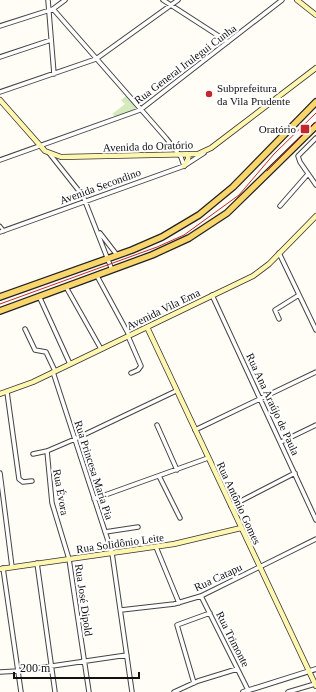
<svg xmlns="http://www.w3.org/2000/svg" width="316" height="692" viewBox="0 0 316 692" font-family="'Times New Roman',serif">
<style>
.green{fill:#d5ebbd}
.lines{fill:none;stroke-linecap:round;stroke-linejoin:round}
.pedestrian-casing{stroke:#444;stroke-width:4.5}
.minor-casing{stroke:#444;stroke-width:5.5}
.tertiary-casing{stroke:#444;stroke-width:6}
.secondary-casing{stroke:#333;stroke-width:6}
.primary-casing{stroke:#222;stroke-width:8}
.pedestrian{stroke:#fff;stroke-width:2.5}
.minor{stroke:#fff;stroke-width:3.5}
.tertiary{stroke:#fff;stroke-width:4}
.secondary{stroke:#fff6b0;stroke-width:4.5}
.primary{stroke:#f9d66b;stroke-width:5.5}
.rail{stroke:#c4262e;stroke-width:1}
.poi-dot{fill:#c4262e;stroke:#fff;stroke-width:1.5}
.labels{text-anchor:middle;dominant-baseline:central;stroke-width:4;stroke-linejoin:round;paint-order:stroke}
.street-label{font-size:11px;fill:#111;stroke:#fff}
.poi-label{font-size:11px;fill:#111;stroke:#fff;text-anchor:start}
</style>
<rect width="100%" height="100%" fill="#fffdf5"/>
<!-- green -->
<path class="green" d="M126,96l11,12 -21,9 -4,-3 13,-10 -4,-4z"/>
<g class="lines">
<defs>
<path id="pedestrian" d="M0,226l4,5"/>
<path id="minor" d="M48,0l6,74
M163,0l65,42
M53,9l113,129 15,19 3,9
M0,26l53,-17 12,-9
M0,57l51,-17
M0,92l96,-33 82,-59
M316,138l-18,18 2,6 16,23
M49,153l34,43 29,74
M0,160l140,-50 142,-110
M280,206l28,-32
M0,232l184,-66 20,-13
M100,233l17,22
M279,253l37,77
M97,276l32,59
M66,287l35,62
M212,295l104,225
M39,296l31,68
M279,319l-4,-9 24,-15
M25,329l10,21 11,2 9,19
M128,336l13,30 -3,4 -7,3
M53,372l59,181 20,139
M7,392l12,87 4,3 9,-1
M157,425l20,45
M195,430l121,-58
M281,442l35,-17
M47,451l5,52 17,56 20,133
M33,454l14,-3 28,-12 101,-48
M0,473l12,94
M159,476l21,42
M94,499l114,-41
M231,506l64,-33
M105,532l33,-5
M156,547l23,56
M37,563l18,129
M3,568l18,124
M201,596l47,94
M121,610l53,-6 27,-8 115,-57
M0,672l18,-1 109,-16
M194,683l-17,-58 33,-12
M174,692l24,-11 39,-12
M288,692l27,-8"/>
<path id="tertiary" d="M243,692l73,-23"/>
<path id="secondary" d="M297,0l19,15
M0,100l45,51 16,6 137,-3 13,-6 105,-80
M184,166l4,-7 1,-5
M147,327l169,359
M0,394l33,-12 220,-106 16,-12 47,-48
M0,569l174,-25 67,-16"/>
<path id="primary" d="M0,297l132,-47 30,-13 37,-22 34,-28 83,-85
M0,311l152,-56 37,-17 38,-25 89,-87"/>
</defs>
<!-- pedestrian casing -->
<use href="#pedestrian" class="pedestrian-casing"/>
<!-- minor casing -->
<use href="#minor" class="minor-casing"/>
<!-- tertiary casing -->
<use href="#tertiary" class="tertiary-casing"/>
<!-- secondary casing -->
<use href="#secondary" class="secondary-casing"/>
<!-- primary casing -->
<use href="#primary" class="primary-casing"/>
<!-- pedestrian -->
<use href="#pedestrian" class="pedestrian"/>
<!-- minor -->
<use href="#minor" class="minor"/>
<!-- tertiary -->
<use href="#tertiary" class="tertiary"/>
<!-- secondary -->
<use href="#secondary" class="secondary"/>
<!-- primary -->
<use href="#primary" class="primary"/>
<!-- rail -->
<path class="rail" d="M267,171l49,-49
M0,304l157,-57 27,-12 55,-40 35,-41 42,-41"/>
</g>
<!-- markers -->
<g class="poi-dot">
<circle cx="209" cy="94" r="4"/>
<rect x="300" y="124" width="10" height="10" rx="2"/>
</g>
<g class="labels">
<!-- street labels -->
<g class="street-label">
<text transform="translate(185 64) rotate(-37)">Rua General Irulegui Cunha</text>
<text transform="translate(148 146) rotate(-2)">Avenida do Oratório</text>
<text transform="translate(100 186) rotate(-20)">Avenida Secondino</text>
<text transform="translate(163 309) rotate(-26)">Avenida Vila Ema</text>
<text transform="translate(273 404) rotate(65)">Rua Ana Araújo de Paula</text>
<text transform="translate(94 470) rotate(72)">Rua Princesa Maria Pia</text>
<text transform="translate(61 492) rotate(80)">Rua Évora</text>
<text transform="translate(239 503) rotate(65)">Rua Antônio Gomes</text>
<text transform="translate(120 543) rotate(-8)">Rua Solidônio Leite</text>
<text transform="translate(218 577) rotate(-25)">Rua Catapu</text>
<text transform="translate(84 600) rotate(82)">Rua José Dipold</text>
<text transform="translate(233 639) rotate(63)">Rua Trimonte</text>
</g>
<!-- poi labels -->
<g class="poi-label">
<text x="217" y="88">Subprefeitura<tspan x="217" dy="13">da Vila Prudente</tspan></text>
<text x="296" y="129" text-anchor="end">Oratório</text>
</g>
</g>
<!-- scale -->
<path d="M14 672v6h125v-6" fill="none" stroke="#111111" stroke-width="2"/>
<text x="20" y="672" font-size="12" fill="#111111" stroke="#ffffff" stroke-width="3" paint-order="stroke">200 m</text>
</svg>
